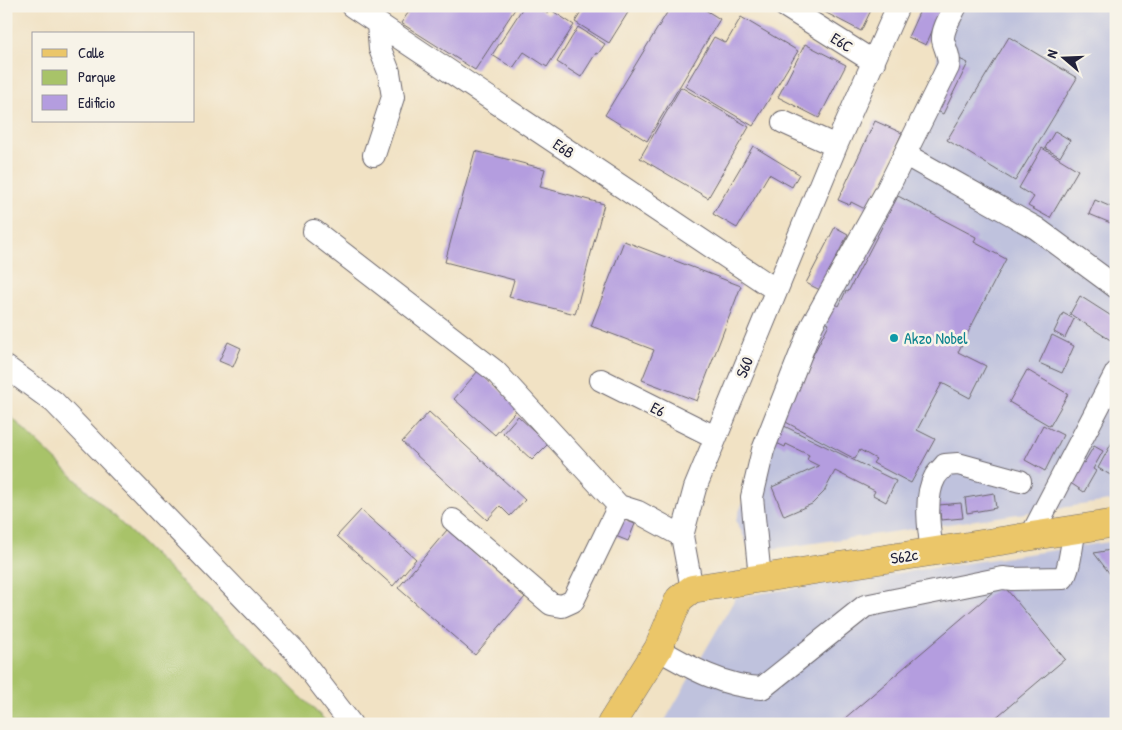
<svg xmlns="http://www.w3.org/2000/svg" width="1122" height="730" viewBox="0 0 1122 730" font-family="'Patrick Hand',sans-serif">
<style>
.industrial{fill:#bfc2dd}
.green{fill:#a8c369;stroke:#657252}
.building{fill:#b49ddf}
.lines{fill:none;stroke-linecap:round;stroke-linejoin:round}
.minor-casing{stroke:#6a656b;stroke-width:24}
.major-casing{stroke:#6a656b;stroke-width:29}
.minor{stroke:#fff;stroke-width:22}
.major{stroke:#ebc669;stroke-width:28}
.culture-dot{fill:#0f9aa8;stroke:#f7f3e8;stroke-width:2}
.labels{text-anchor:middle;dominant-baseline:central;stroke-width:5;stroke-linejoin:round;paint-order:stroke}
.street-label{font-size:16px;fill:#22223b;stroke:#f7f3e8}
.culture-label{font-size:16px;fill:#0d838f;stroke:#f7f3e8;text-anchor:start}
</style>
<rect width="100%" height="100%" fill="#f7f3e8"/>
<filter id="ink" filterUnits="userSpaceOnUse"><feTurbulence type="fractalNoise" baseFrequency=".02" numOctaves="2"/><feDisplacementMap in="SourceGraphic" scale="10" xChannelSelector="R" yChannelSelector="G"/><feConvolveMatrix kernelMatrix="1 2 1 2 8 2 1 2 1" color-interpolation-filters="sRGB"/></filter>
<filter id="wash" filterUnits="userSpaceOnUse"><feTurbulence type="fractalNoise" baseFrequency=".0096" numOctaves="4" result="noise"/><feDisplacementMap in="SourceGraphic" scale="20" xChannelSelector="R" yChannelSelector="G"/><feGaussianBlur stdDeviation="1.12" result="paint"/><feColorMatrix in="noise" values="0 0 0 0 0 0 0 0 0 0 0 0 0 0 0 0 0 1.4 0 .05"/><feComposite in="paint" operator="in"/></filter>
<g filter="url(#wash)">
<rect width="100%" height="100%" fill="#f1e2c4"/>
<!-- industrial -->
<path class="industrial" d="M950,6h166v494l-365,52 -15,-32 76,-195 123,-241 4,-48z
M1116,541v183h-453l73,-127z"/>
<!-- green -->
<path class="green" d="M6,412l323,312h-323z"/>
<g id="blocks">
<!-- building -->
<path class="building" d="M413,6h104l-42,64 -74,-47z
M524,6h12l12,8 3,-4 23,15 -27,42 -23,-15 -11,16 -21,-13z
M585,6h47l-23,37 -34,-21z
M671,6h28l21,13 -73,122 -42,-26z
M813,6h60l-12,25z
M922,6h21l-17,39 -18,-8z
M741,17l57,34 -45,75 -68,-40 29,-49 12,6z
M578,27l27,17 -7,10 -2,-1 -15,24 -24,-15z
M1009,37l68,41 -62,103 -68,-41z
M805,44l41,21 -27,53 -41,-21z
M955,57l13,6 -25,51 -13,-7z
M681,87l68,40 -41,71 -68,-40z
M875,121l27,12 -35,77 -16,-8 -1,3 -12,-5z
M1055,131l15,9 -10,17 -15,-9z
M753,146l46,28 -7,13 -23,-13 -32,54 -24,-14z
M1042,148l36,22 -28,48 -22,-12 6,-9 -15,-9z
M475,151l70,18 -5,18 64,17 -29,110 -66,-17 5,-17 -69,-18z
M898,196l78,41 -2,5 32,17 -48,93 28,14 -16,32 -28,-15 -25,47 18,9 -24,44 -38,-20 3,-4 -16,-9 -5,9 -75,-40 49,-95 -8,-4 9,-19 9,5 7,-15 2,1z
M1095,200l21,9v9l-3,6 -24,-10z
M835,227l13,7 -28,56 -14,-7z
M624,241l117,45 -44,115 -55,-21 12,-30 -63,-24z
M1080,296l36,23v17l-4,5 -42,-27z
M1063,313l11,6 -9,19 -11,-6z
M1052,335l22,11 -12,27 -23,-10z
M228,342l13,6 -8,19 -14,-6z
M1027,370l41,24 -18,32 -41,-24z
M478,371l41,36 -24,28 -41,-36z
M429,412l96,88 -15,16 -10,-10 -13,14 -85,-78z
M518,416l30,28 -16,16 -29,-27z
M780,424l116,57 -10,21 -13,-7 2,-4 -40,-20 -11,21 -12,12 -28,12 -12,-29 47,-21 -12,-6 2,-5 -23,-11 -1,3 -13,-6z
M1043,425l20,10 -18,36 -20,-11z
M1116,435v43l-18,-10z
M1094,446l9,5 -10,18 3,2 -12,21 -15,-10 12,-21 3,2z
M994,493l2,15 -29,5 -2,-15z
M961,503l2,15 -22,2 -2,-15z
M361,510l55,49 -23,27 -56,-50z
M620,518l15,6 -7,17 -15,-6z
M447,530l78,67 -50,58 -77,-67z
M1116,549v33l-22,-29z
M1002,584l63,75 -72,61 4,4h-159z"/>
</g>
</g>
<g filter="url(#ink)">
<use href="#blocks" fill-opacity="0" stroke="#6a656b" stroke-width="1"/>
<g class="lines">
<defs>
<path id="minor" d="M352,6l424,284
M785,6l89,56
M783,122l53,24
M374,155l19,-58 -4,-25 -9,-23 -2,-25
M906,155l130,73 80,59
M314,231l181,140 124,135 19,6 44,24
M6,367l48,35 241,249 56,73
M601,380l114,57
M453,520l98,84 11,2 11,-5 46,-95
M1031,536l85,-163
M932,552c-3,-21 -8,-56 3,-75 2,-4 7,-8 10,-12l13,-1 62,17
M760,578l-8,-81 11,-47 49,-125 74,-133 62,-125c3,-10 -3,-17 -5,-27 -1,-11 8,-24 13,-34
M692,589l-10,-53 13,-48 141,-342 62,-140
M658,649c31,18 66,38 104,39l103,-82 138,-28 9,1 51,-1c7,-8 9,-37 12,-49"/>
<path id="major" d="M611,724l47,-75 21,-50 13,-10 424,-66"/>
</defs>
<!-- minor casing -->
<use href="#minor" class="minor-casing"/>
<!-- major casing -->
<use href="#major" class="major-casing"/>
<!-- minor -->
<use href="#minor" class="minor"/>
<!-- major -->
<use href="#major" class="major"/>
</g>
</g>
<!-- markers -->
<circle class="culture-dot" cx="894" cy="338" r="5"/>
<g class="labels">
<!-- street labels -->
<g class="street-label">
<text transform="translate(842 42) rotate(32)">E6C</text>
<text transform="translate(564 148) rotate(34)">E6B</text>
<text transform="translate(744 367) rotate(-68)">S60</text>
<text transform="translate(658 409) rotate(27)">E6</text>
<text transform="translate(904 556) rotate(-9)">S62c</text>
</g>
<!-- culture labels -->
<g class="culture-label">
<text x="904" y="338">Akzo Nobel</text>
</g>
</g>
<!-- margin -->
<rect width="1122" height="730" fill="none" stroke="#f7f3e8" stroke-width="25"/>
<!-- legend -->
<rect x="32" y="32" width="162" height="90" fill="#f7f3e8" stroke="#a29fa3"/>
<rect x="42" y="49" width="25" height="8" fill="#ebc669" stroke="#a29fa3"/>
<text x="78" y="58" font-size="15" fill="#22223b">Calle</text>
<rect x="42" y="70" width="25" height="15" fill="#a8c369" stroke="#a29fa3"/>
<text x="78" y="82" font-size="15" fill="#22223b">Parque</text>
<rect x="42" y="95" width="25" height="15" fill="#b49ddf" stroke="#a29fa3"/>
<text x="78" y="108" font-size="15" fill="#22223b">Edificio</text>
<!-- north arrow -->
<g transform="translate(1064 58) rotate(289)" stroke="#f7f3e8" stroke-width="4" paint-order="stroke">
<path d="M0-4L9 19L0 12L-9 19Z" fill="#22223b"/>
<text y="-8" font-size="14" font-weight="bold" text-anchor="middle" fill="#22223b">N</text>
</g>
</svg>
